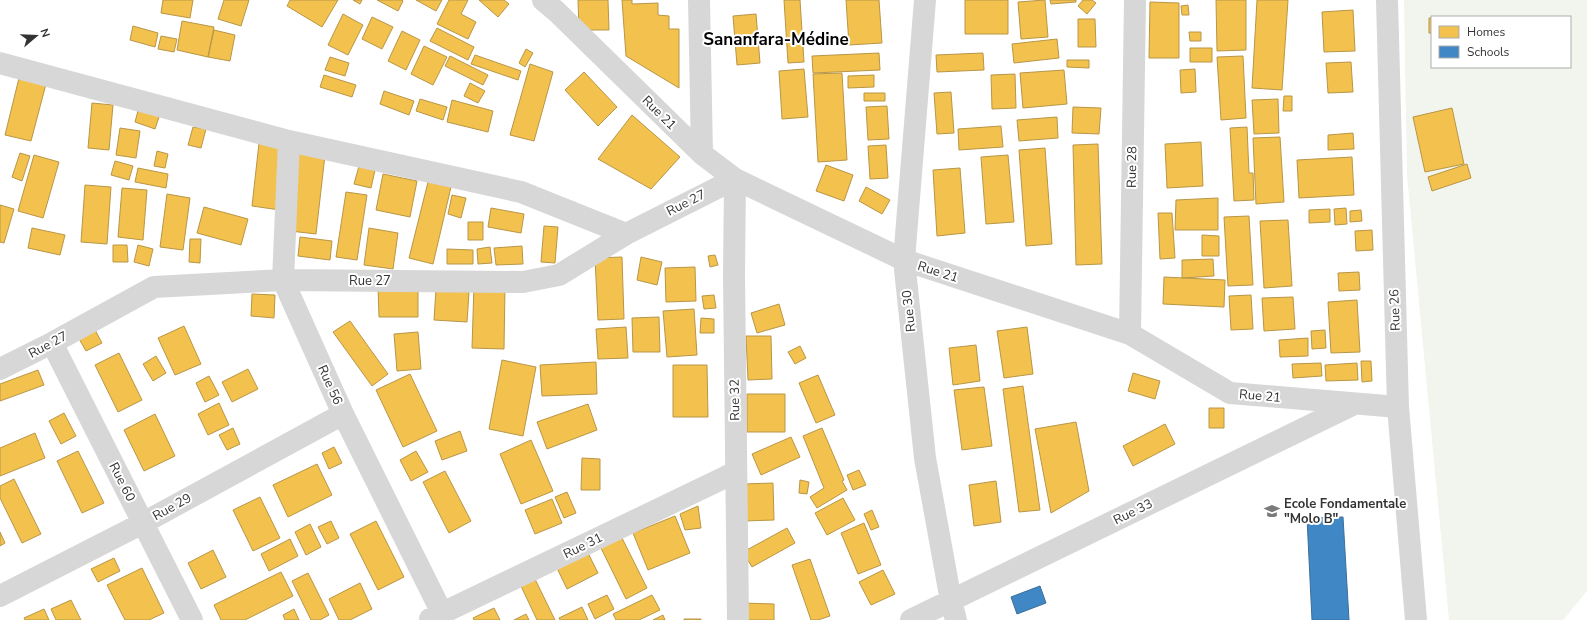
<svg xmlns="http://www.w3.org/2000/svg" width="1587" height="620" viewBox="0 0 1587 620" font-family="'Nunito Sans',sans-serif">
<style>
.green{fill:#f1f5ed;fill-rule:evenodd}
.homes{fill:#f2c14e;stroke:#b99646}
.schools{fill:#3f88c5;stroke:#3b6e99}
.lines{fill:none;stroke-linecap:round;stroke-linejoin:round}
.street{stroke:#d7d7d7;stroke-width:22}
.labels{text-anchor:middle;dominant-baseline:central;stroke-width:4;stroke-linejoin:round;paint-order:stroke}
.street-label{font-size:13px;fill:#333;stroke:#fff}
.poi-label{font-size:13px;font-weight:bold;fill:#333;stroke:#fff;text-anchor:start}
.district-label{font-size:17px;font-weight:bold;fill:#000;stroke:#fff}
</style>
<rect width="100%" height="100%" fill="#fff"/>
<!-- green -->
<path class="green" d="M1404,0h183v591l-24,29h-114l-42,-445zM1432,17h138v50h-138z"/>
<!-- homes -->
<path class="homes" d="M163,0h30l-3,18 -29,-5z
M224,0h25l-8,26 -23,-7z
M290,0h48l-16,27 -35,-21z
M353,0h9l-2,4z
M377,0h25l1,1 -5,10z
M416,0h26l-6,11z
M449,0h19l-7,14 15,8 -8,17 -31,-15z
M479,0h25l5,4 -11,13z
M578,0h30l1,30h-30z
M622,0h10v4l26,-1v12l11,1v13h10v59l-53,-32z
M784,0h16l4,62 -16,1z
M846,0h33l3,43 -33,2z
M965,0h43v34h-43z
M1045,0l3,37 -27,2 -3,-37z
M1050,0h26v2l-25,2z
M1083,0h9l4,3 -9,11 -9,-8z
M1216,0h30v50l-29,1z
M1257,0h31l-6,90 -30,-2z
M1150,2l29,1v55h-30z
M1188,5l1,10h-7l-1,-9z
M1353,10l2,41 -31,1 -2,-40z
M343,14l20,11 -15,30 -20,-10z
M756,14l4,49 -23,2 -4,-49z
M372,17l21,10 -11,22 -20,-10z
M1429,18h3v15h-3z
M1078,19h17l1,28h-18z
M182,21l32,6 -6,30 -31,-7z
M133,26l25,7 -3,14 -25,-7z
M437,28l37,19 -6,13 -38,-19z
M214,30l21,5 -5,26 -22,-4z
M402,31l18,9 -14,30 -18,-9z
M1189,32h12v9h-11z
M161,36l16,3 -3,13 -16,-3z
M1057,39l2,19 -45,5 -2,-19z
M424,46l23,11 -14,28 -22,-11z
M1190,48h22v14h-22z
M526,49l7,4 -8,14 -6,-4z
M879,53l1,17 -67,3 -1,-17z
M983,53l1,17 -47,2 -1,-17z
M475,55l46,16 -3,9 -47,-16z
M450,56l38,19 -5,10 -38,-19z
M1243,56l3,62 -25,2 -4,-63z
M330,57l19,6 -4,13 -20,-6z
M1067,60h22v8l-22,-1z
M1351,62l2,30 -25,1 -2,-30z
M530,64l23,8 -19,69 -24,-6z
M804,69l4,48 -26,2 -3,-48z
M1195,69l1,23 -15,1 -1,-23z
M1064,70l3,34 -44,4 -3,-35z
M584,72l33,35 -19,19 -33,-36z
M842,73l5,87 -29,2 -5,-88z
M1015,74l1,34 -24,1 -1,-34z
M324,75l32,10 -4,12 -32,-10z
M874,75v12l-26,1v-12z
M19,78l27,6 -15,57 -26,-6z
M470,83l15,8 -7,12 -14,-7z
M384,91l30,10 -5,14 -29,-11z
M951,92l3,41 -17,1 -3,-41z
M864,93h21v8h-21z
M1284,96h8v15h-9z
M420,99l27,8 -4,13 -27,-9z
M1278,99l1,34 -25,1 -2,-34z
M452,100l41,11 -5,21 -41,-10z
M92,103l21,2 -4,45 -21,-2z
M887,106l2,33 -21,1 -2,-33z
M139,107l21,7 -5,15 -20,-7z
M1073,107l28,1 -2,26 -27,-1z
M1452,108l12,56 -39,8 -12,-55z
M632,115l48,42 -29,32 -53,-30z
M1057,117l1,21 -39,3 -2,-21z
M1001,126l2,21 -44,3 -1,-21z
M193,127l13,2 -5,19 -13,-3z
M1247,127l2,46h4l1,27 -20,1 -4,-73z
M120,128l20,3 -4,27 -20,-3z
M1353,133l1,16 -26,1v-15z
M1280,137l4,65 -28,2 -3,-66z
M1201,142l2,44 -36,2 -2,-44z
M259,143l29,4 -8,63 -28,-4z
M1098,144l4,120 -26,1 -3,-120z
M886,145l2,33 -18,1 -2,-33z
M1045,148l7,96 -26,2 -7,-96z
M157,151l11,3 -3,14 -11,-2z
M299,152l26,3 -9,79 -26,-3z
M20,153l10,3 -8,25 -10,-4z
M34,155l25,7 -16,56 -25,-7z
M1008,155l6,67 -28,2 -5,-67z
M1352,157l2,38 -55,3 -2,-38z
M115,161l18,5 -4,14 -18,-5z
M1467,164l4,14 -39,13 -4,-14z
M826,165l27,10 -9,26 -28,-10z
M359,166l16,4 -4,18 -17,-4z
M138,168l30,6 -2,14 -31,-6z
M960,168l5,65 -28,3 -4,-66z
M383,174l34,7 -7,36 -34,-7z
M428,182l23,5 -18,77 -24,-6z
M85,185l26,2 -4,57 -26,-2z
M866,187l24,13 -8,14 -23,-13z
M122,188l25,2 -4,50 -25,-3z
M346,192l21,3 -10,65 -21,-3z
M167,194l23,4 -7,52 -23,-3z
M452,195l14,3 -5,20 -13,-4z
M1218,198v32h-43l1,-30z
M0,205l14,4 -10,34 -4,-1z
M204,207l44,12 -7,26 -44,-12z
M491,208l33,6 -3,19 -33,-6z
M1346,208l1,16 -12,1 -1,-16z
M1330,209v13l-21,1v-13z
M1361,210l1,11 -12,1v-11z
M1158,213h14l3,45 -15,1z
M1249,216l4,69 -25,1 -4,-69z
M1288,220l4,66 -28,2 -4,-67z
M468,222h15v18h-15z
M544,226l14,1 -3,36 -14,-1z
M32,228l33,7 -5,20 -32,-7z
M369,228l29,5 -5,36 -29,-4z
M1372,230l1,20 -17,1 -1,-20z
M1202,235l17,1v20h-17z
M300,237l32,4 -2,19 -32,-4z
M190,239h11l-1,24 -11,-1z
M113,245h14l1,17h-15z
M138,245l15,4 -4,17 -15,-4z
M522,246l1,18 -27,1 -2,-17z
M490,247l2,16 -14,1 -1,-15z
M447,249l26,1v14h-26z
M715,255l3,10 -8,2 -2,-11z
M622,257l2,62 -26,1 -3,-62z
M641,257l21,5 -5,23 -20,-5z
M1213,259l1,17 -32,2v-18z
M695,267l1,34 -30,1 -1,-34z
M1359,272l1,18 -21,1 -1,-18z
M1164,277l61,3 -1,27 -61,-3z
M474,285l31,1 -1,63 -32,-1z
M378,286h40v31h-39z
M436,289l33,3 -2,30 -33,-2z
M252,294l23,1 -1,23 -23,-2z
M714,295l2,13 -12,1 -2,-13z
M1251,295l2,34 -22,1 -2,-34z
M1293,297l2,32 -31,2 -2,-33z
M1357,300l3,52 -29,1 -3,-51z
M779,304l6,21 -28,8 -6,-20z
M694,309l3,46 -30,2 -4,-46z
M659,317l1,35h-27l-1,-34z
M701,318l13,1v14h-14z
M350,321l38,53 -16,12 -39,-54z
M184,326l17,38 -26,11 -17,-37z
M626,327l2,31 -30,1 -2,-30z
M1027,327l6,47 -29,4 -7,-47z
M94,328l8,15 -16,8 -8,-14z
M1325,330l1,18 -14,1 -1,-18z
M418,332l3,37 -24,2 -3,-37z
M746,336h25l1,43 -24,1z
M1308,338v18l-28,1 -1,-17z
M976,345l4,36 -27,4 -4,-37z
M800,346l6,12 -11,6 -7,-12z
M119,353l23,47 -24,12 -23,-47z
M156,356l10,17 -13,8 -10,-17z
M502,360l34,7 -13,69 -34,-7z
M1361,361h10l1,20 -10,1z
M596,362l1,32 -55,2 -2,-31z
M1321,363l1,13 -29,2 -1,-14z
M1357,363l1,17 -32,1 -1,-16z
M673,365h34l1,52h-35z
M248,369l10,20 -26,13 -10,-20z
M38,370l6,15 -44,16v-17z
M1133,373l27,8 -5,18 -27,-8z
M410,374l27,57 -34,16 -27,-57z
M818,375l17,40 -19,8 -17,-40z
M209,376l10,19 -14,7 -9,-19z
M1023,386l17,124 -21,2 -16,-123z
M984,387l8,59 -30,4 -8,-60z
M747,394h38v38h-38z
M219,403l10,22 -21,10 -10,-21z
M588,404l9,26 -50,19 -10,-27z
M1209,408h15v20h-15z
M64,413l12,23 -15,8 -12,-23z
M155,414l20,42 -31,15 -20,-41z
M1076,422l13,69 -38,22 -16,-84z
M1165,424l10,20 -42,22 -10,-20z
M233,428l7,16 -13,6 -8,-15z
M822,428l22,52 -2,1 5,9 -30,18 -7,-11 14,-9 -21,-52z
M460,431l7,20 -25,9 -7,-19z
M35,433l10,25 -45,18v-28z
M791,437l9,20 -39,18 -9,-21z
M531,440l22,51 -32,13 -21,-50z
M334,447l8,16 -13,6 -7,-16z
M78,451l26,52 -22,10 -25,-52z
M416,451l12,21 -17,9 -11,-21z
M582,458l18,1v31h-19z
M317,464l15,31 -44,22 -15,-32z
M859,470l7,15 -13,5 -6,-15z
M445,471l26,50 -22,12 -26,-51z
M14,479l27,55 -19,9 -22,-45v-12z
M800,480l9,2 -2,12 -8,-1z
M996,481l5,41 -27,4 -5,-41z
M773,483l1,37 -29,1 -1,-37z
M567,492l9,21 -12,5 -9,-21z
M260,497l20,41 -27,13 -20,-41z
M843,498l12,22 -28,15 -12,-22z
M552,499l10,24 -27,11 -10,-24z
M698,506l3,22 -16,2 -5,-16z
M872,510l7,17 -8,3 -7,-16z
M675,516l15,37 -42,17 -15,-37z
M331,521l8,17 -12,6 -9,-17z
M376,521l28,56 -26,13 -28,-56z
M864,523l17,42 -23,9 -17,-41z
M310,524l11,23 -15,8 -11,-23z
M787,528l8,15 -43,24 -9,-15z
M0,532l5,11 -5,3z
M621,536l26,52 -21,11 -26,-53z
M290,539l8,17 -29,15 -8,-17z
M213,550l13,27 -25,12 -13,-26z
M587,551l11,22 -31,16 -11,-23z
M114,558l6,13 -22,11 -7,-13z
M810,559l20,57 -12,4h-7l-19,-55z
M142,568l22,45 -15,7h-24l-18,-35z
M883,570l12,24 -24,11 -12,-23z
M281,572l12,24 -48,24h-24l-7,-15z
M308,573l21,42 -9,5h-9l-19,-39z
M534,577l21,43h-18l-17,-36z
M360,583l12,26 -22,11h-11l-10,-21z
M607,595l7,14 -19,10 -7,-15z
M652,595l8,15 -21,10h-23l-3,-6z
M71,600l10,20h-25l-5,-11z
M743,603l31,1v16h-31z
M582,607l6,13h-28l-1,-2z
M494,608l6,12h-26l-1,-2z
M44,609l5,11h-24l-1,-2z
M294,609l5,11h-14l-2,-5z
M526,614l3,6h-15z
M663,615l2,5h-12z
M684,619h17v1h-17z"/>
<!-- schools -->
<path class="schools" d="M1343,517l6,103h-37l-5,-102z
M1040,586l6,17 -29,11 -6,-17z"/>
<g class="lines">
<!-- street -->
<path class="street" d="M543,0l13,11 146,143 33,25 169,81 226,74 100,59 168,14
M699,0l3,154
M925,0l-21,260 21,198 26,143 5,19
M1387,0l11,407 18,213
M0,63l289,78 232,51 105,42
M289,141l-6,139 60,134 99,199
M1130,334l5,-334
M52,343l140,277
M0,369l52,-26 102,-56 129,-7 240,2 36,-7 67,-41 109,-55 -1,97 4,344
M0,596l143,-73 200,-109
M430,619l306,-147
M911,620l443,-216"/>
</g>
<!-- icons -->
<defs>
<symbol id="school-bare" viewBox="-9 -9 18 18"><path d="M0-5L7-2L0 1L-7-2ZM-4 1L0 2.5L4 1V4Q0 6-4 4Z" fill="#7a7a7a" stroke="#fff" stroke-width="2.5" paint-order="stroke"/></symbol>
</defs>
<g fill-rule="evenodd">
<use href="#school-bare" x="1261" y="500" width="22" height="22"/>
</g>
<g class="labels">
<!-- street labels -->
<g class="street-label">
<text transform="translate(659 113) rotate(45)">Rue 21</text>
<text transform="translate(1132 167) rotate(-89)">Rue 28</text>
<text transform="translate(686 203) rotate(-27)">Rue 27</text>
<text transform="translate(938 272) rotate(18)">Rue 21</text>
<text x="370" y="281">Rue 27</text>
<text transform="translate(1395 310) rotate(-92)">Rue 26</text>
<text transform="translate(909 311) rotate(-96)">Rue 30</text>
<text transform="translate(48 345) rotate(-28)">Rue 27</text>
<text transform="translate(330 385) rotate(66)">Rue 56</text>
<text transform="translate(1260 396) rotate(5)">Rue 21</text>
<text transform="translate(735 400) rotate(-91)">Rue 32</text>
<text transform="translate(122 482) rotate(63)">Rue 60</text>
<text transform="translate(172 507) rotate(-29)">Rue 29</text>
<text transform="translate(1133 512) rotate(-26)">Rue 33</text>
<text transform="translate(583 546) rotate(-26)">Rue 31</text>
</g>
<!-- poi labels -->
<g class="poi-label">
<text x="1284" y="504">Ecole Fondamentale<tspan x="1284" dy="15">"Molo B"</tspan></text>
</g>
<!-- district labels -->
<g class="district-label">
<text x="776" y="39">Sananfara-Médine</text>
</g>
</g>
<!-- legend -->
<rect x="1431" y="16" width="140" height="52" fill="#ffffff" stroke="#adadad"/>
<rect x="1439" y="26" width="20" height="12" fill="#f2c14e" stroke="#adadad"/>
<text x="1467" y="36" font-size="12" fill="#333333">Homes</text>
<rect x="1439" y="46" width="20" height="12" fill="#3f88c5" stroke="#adadad"/>
<text x="1467" y="56" font-size="12" fill="#333333">Schools</text>
<!-- north arrow -->
<g transform="translate(36 36) rotate(71)" stroke="#ffffff" stroke-width="3" paint-order="stroke">
<path d="M0-3L7 15L0 10L-7 15Z" fill="#333333"/>
<text y="-6" font-size="11" font-weight="bold" text-anchor="middle" fill="#333333">N</text>
</g>
</svg>
